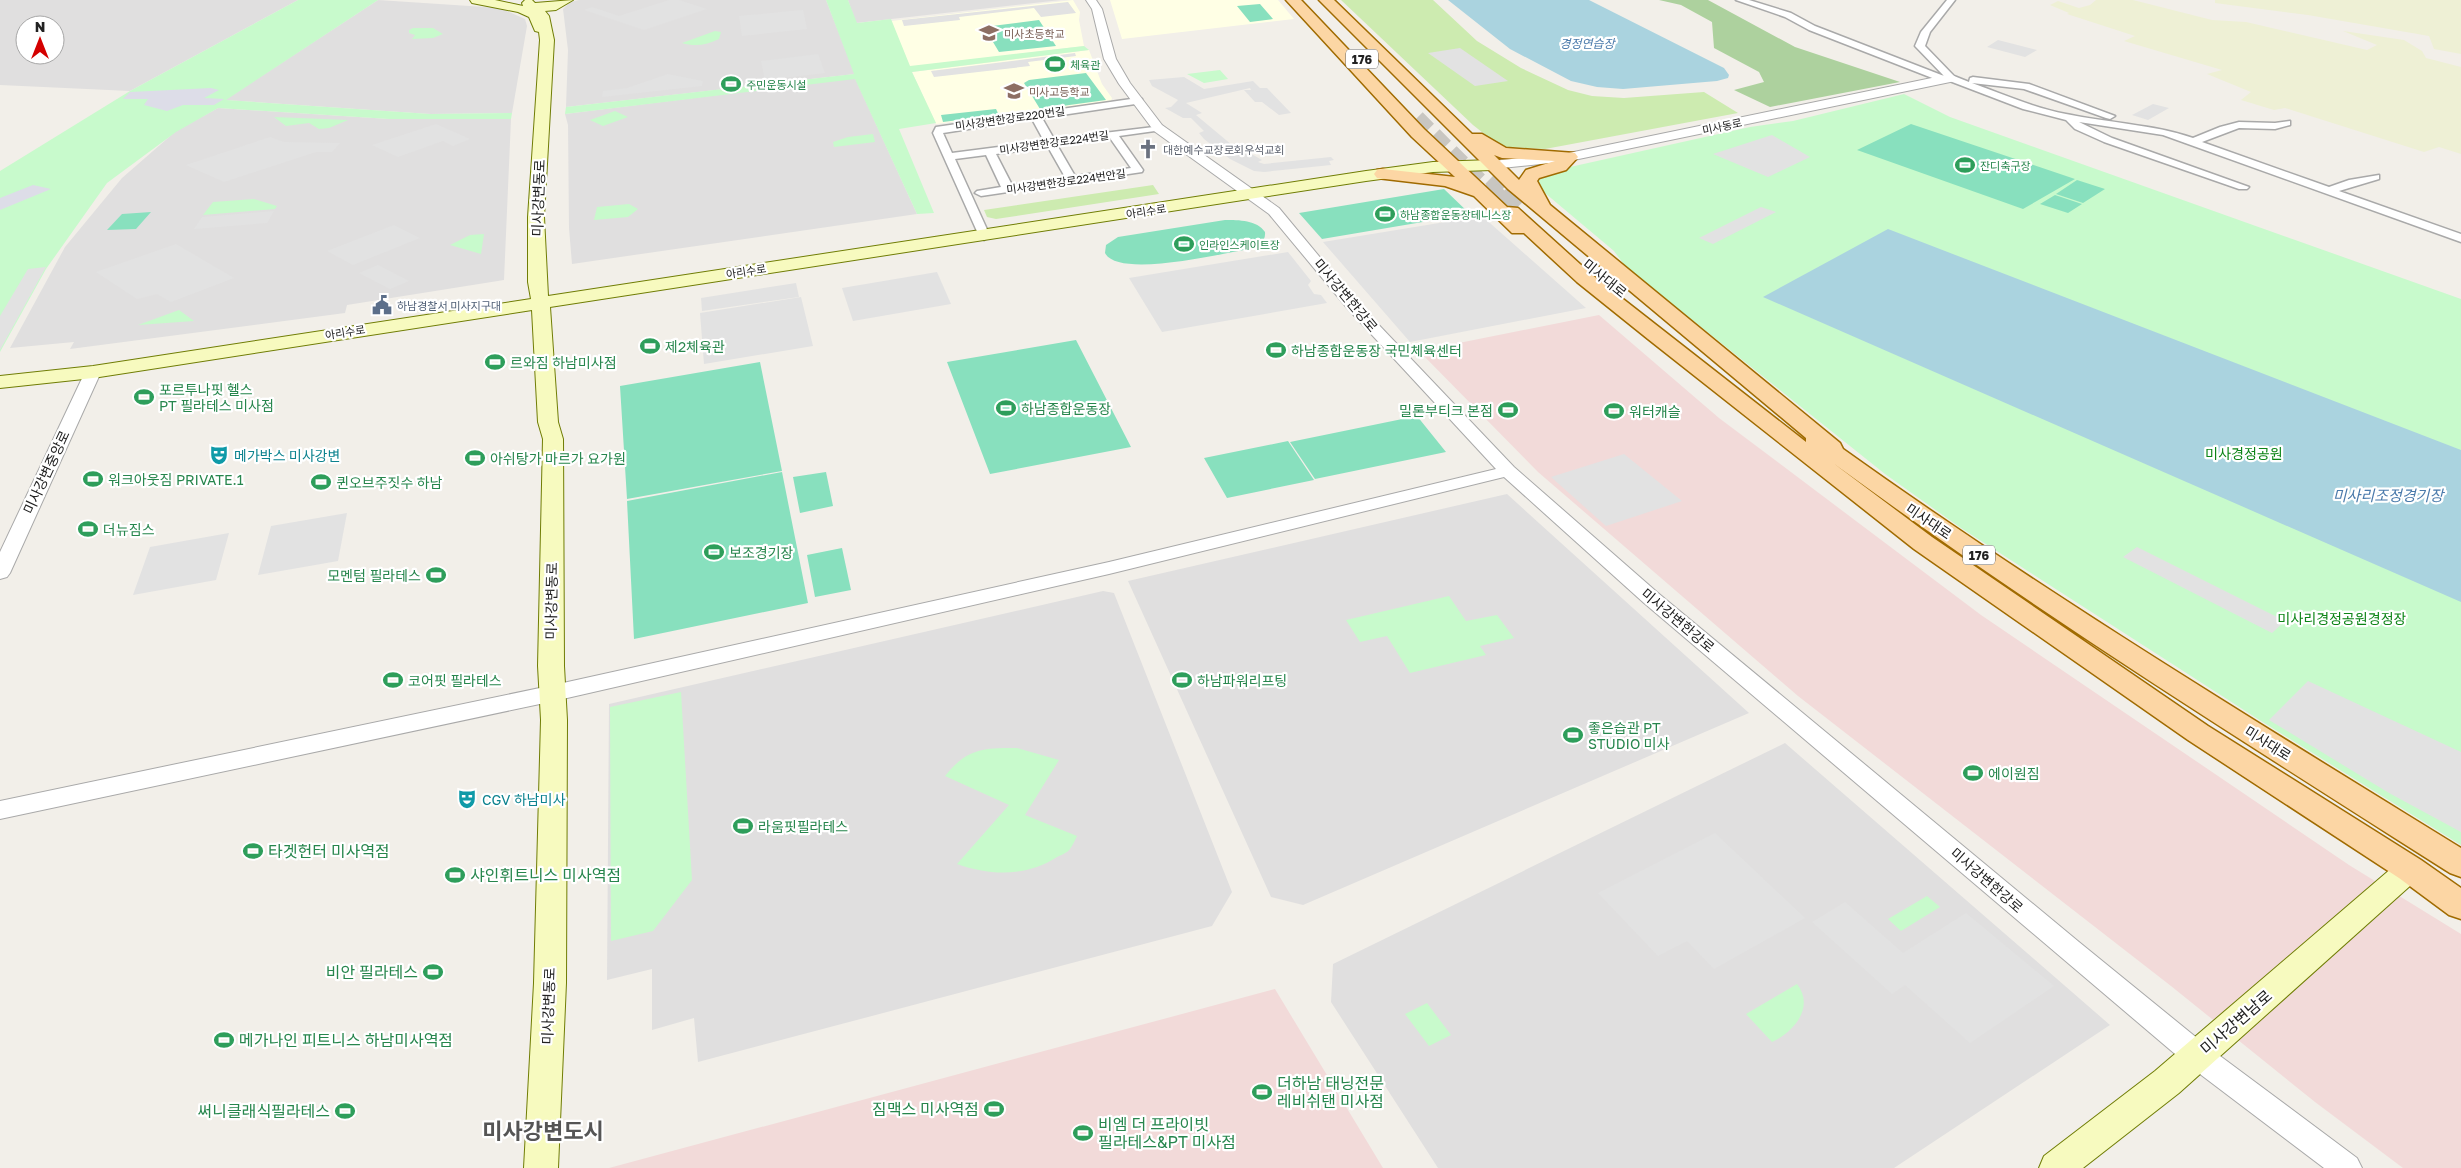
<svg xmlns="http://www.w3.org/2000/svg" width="2461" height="1168" viewBox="0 0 2461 1168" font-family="'Golos Text','Noto Sans KR',sans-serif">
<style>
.residential{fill:#e0dfdf;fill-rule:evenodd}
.commercial{fill:#f2dad9}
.education{fill:#ffffe5}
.farmland{fill:#eef0d5}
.grass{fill:#cdebb0}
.forest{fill:#add19e}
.park{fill:#c8facc}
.pitch{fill:#88e0be}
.parking{fill:#e2e2e2}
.plaza{fill:#dddde8}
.water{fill:#aad3df}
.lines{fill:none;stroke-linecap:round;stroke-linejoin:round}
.primary-tunnel-far1{stroke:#c8c6c1;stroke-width:16;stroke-dasharray:16 8;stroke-linecap:butt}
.primary-tunnel{stroke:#c8c6c1;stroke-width:21;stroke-dasharray:21 10;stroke-linecap:butt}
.minor-casing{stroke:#a9a9a9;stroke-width:3}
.tertiary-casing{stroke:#a9a9a9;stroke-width:2}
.secondary-casing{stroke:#707d05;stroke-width:2}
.primary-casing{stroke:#a06b00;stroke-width:3}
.minor{fill:#fff;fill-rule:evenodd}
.tertiary{fill:#fff;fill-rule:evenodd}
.secondary{fill:#f7fabf;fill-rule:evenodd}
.primary{fill:#fcd6a4;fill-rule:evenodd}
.labels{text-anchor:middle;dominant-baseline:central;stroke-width:4.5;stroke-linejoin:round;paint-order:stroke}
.far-education-label{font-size:11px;fill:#785e54;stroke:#fff;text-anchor:start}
.far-leisure-label{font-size:11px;fill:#27864d;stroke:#fff;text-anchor:start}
.far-street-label{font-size:11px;fill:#222;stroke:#fff}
.far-worship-label{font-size:11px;fill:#5b616d;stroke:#fff;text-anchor:start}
.far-service-label{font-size:11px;fill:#4e5e75;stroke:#fff;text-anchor:start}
.far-water-label{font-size:12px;font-style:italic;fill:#4a7aab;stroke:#fff}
.shield{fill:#fff;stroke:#646464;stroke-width:1}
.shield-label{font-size:12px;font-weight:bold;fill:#222}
.street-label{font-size:14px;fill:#222;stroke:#fff}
.leisure-label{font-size:14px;fill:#27864d;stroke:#fff;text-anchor:start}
.park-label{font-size:14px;fill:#0c8416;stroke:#fff}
.culture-label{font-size:14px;fill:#0d838f;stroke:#fff;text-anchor:start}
.water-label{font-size:15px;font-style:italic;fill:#4a7aab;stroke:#fff}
.near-leisure-label{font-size:16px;fill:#27864d;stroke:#fff;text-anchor:start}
.near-street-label{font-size:16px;fill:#222;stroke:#fff}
.near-district-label{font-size:22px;font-weight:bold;fill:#555;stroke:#fff}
</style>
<rect width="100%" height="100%" fill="#f2efe9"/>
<!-- residential -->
<path class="residential" d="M0,0h298l-168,91 -130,-6zM25,25h30v30h-30z
M378,0l122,8 25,11 2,7 -15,87 -82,1 -205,-14z
M579,0h247l29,74 -289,33 2,-57 -5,-41 7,-7z
M848,0h213l-205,23z
M855,78l62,136 -345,50 -3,-36 -1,-103 -3,-11z
M218,108l171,11h122l-7,161 -157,25 -2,8 -275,36 4,-7 -64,6 55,-101 57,-69 54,-47z
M1507,494l242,219 -446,192 -32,-8 -143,-316z
M1103,591l11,2 118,299 -20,34 -514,136 -4,-44 -42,12v-61l-45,11 2,-276z
M1785,743l325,282 -216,143h-456l-107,-166 2,-38z"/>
<!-- commercial -->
<path class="commercial" d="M1599,315l120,103 262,197 368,250 112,69v234h-58l-88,-66 -144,-116 -373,-290 -260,-224 -119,-121z
M1275,989l108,179h-774z"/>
<!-- education -->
<path class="education" d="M1073,0l7,12 -1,8 5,26 -174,21 -19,-46z
M1110,0h168l16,19 -172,20z
M1089,50l13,34 10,14 -1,3 -175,23 -24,-52z"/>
<!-- farmland -->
<path class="farmland" d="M2096,0h37l79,20 34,2 121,28 10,-5 -34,-14 61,9 18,11 4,7 35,9v87l-22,-7 -15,5 -139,-44 -11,2 -33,-10 10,-8 -44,-18 15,-4 -98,-29 11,-5 -68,-22 2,-1 -19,-8 8,-4 21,7 11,-3z
M2215,0h246v54l-27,-5 -5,-13 -121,-21 -93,-12z"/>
<!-- grass -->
<path class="grass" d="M1341,0h92l44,41 44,27 47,22 24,6 32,2 80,-6 34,21 -193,36 -38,-2 -10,-3 -24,-19z
M1153,185l6,9 -163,25 -9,-2 -3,-7z"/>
<!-- forest -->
<path class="forest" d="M1659,0h49l87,47 105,35 -130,25 -36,-17 30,-8 -5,-10 -45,-24 -2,-26 -31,-17z"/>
<!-- park -->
<path class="park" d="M298,0h80l-152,100 204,14 82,-1 -1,6h-122l-171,-11 -42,24 -69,51 -61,86 -46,83v-181l130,-80z
M826,0h22l9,23 34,-4 19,47 174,-20 5,4 -177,22 24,51 -37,6 35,84 -17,1 -62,-135 -290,35 1,-7 288,-33z
M413,28h20l10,6 -10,4 -21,1 3,-4 -6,-2v-3z
M715,31l6,1 -2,7c-12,6 -24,8 -37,4z
M1220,70l8,9 -24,4 -17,-9z
M1904,94l46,23 511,182v546l-200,-124 -300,-193 -76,-54 -259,-207 -12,-16 -75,-63 -3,-9 7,-6 207,-46 43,-6z
M615,111l13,6 -25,9 -13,-6z
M274,117l74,3 -19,8 -10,1 -10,-6 -23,3z
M873,134l2,8 -41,5 -1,-5 15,-5z
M254,199l23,7 -2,3 -72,6 10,-13z
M629,204l9,5 -10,8 -34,3 3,-13z
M484,234l-3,20 -31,-9 20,-10z
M179,310l15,11 -56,4z
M1449,596l17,25 31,-6 17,23 -34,8 6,9 -76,18 -23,-37 -27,6 -14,-22z
M681,692l11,188 -39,51 -42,10 -1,-234z
M1017,748l42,12 -34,55 52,21c-2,4 -4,9 -7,13 -3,4 -9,6 -13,8 -31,20 -66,19 -100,7l52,-59 -64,-29c22,-28 39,-28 72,-28z
M1927,896l13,11 -39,24 -13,-12z
M1797,984c18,23 -3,48 -25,58l-26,-28z
M1427,1003l24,32 -22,11 -24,-32z"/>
<!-- pitch -->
<path class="pitch" d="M1260,4l13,15 -23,3 -13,-16z
M1039,20l17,26 -57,6 -15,-25z
M1086,73l20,27 -66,9 -16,-26 5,-3z
M996,109l3,6 -56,7 -2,-7z
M1911,124l164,55 -52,30 -166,-59z
M2077,180l28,9 -22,14 -27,-9z
M1444,189l26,25 -148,25 -23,-26z
M2055,195l27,9 -14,9 -28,-9z
M151,212l-15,17 -29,1 15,-16z
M1225,220c14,0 32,0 40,12 1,10 -7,14 -16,17 -25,4 -131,30 -144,4l1,-8 12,-8z
M1076,340l55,107 -141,27 -43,-112z
M760,362l22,109 -155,28 -7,-113z
M1417,416l29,36 -131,27 -25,-37z
M1288,441l26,39 -87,18 -23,-40z
M782,472l26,131 -174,36 -7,-138z
M826,472l7,34 -33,7 -7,-36z
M842,548l9,42 -36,7 -8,-42z"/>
<!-- parking -->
<path class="parking" d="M669,0h10l28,9 -63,21 -60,-20 8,-3 27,9z
M1068,2l8,11 -35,4 -7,-9 -75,9 1,3 -56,6 -2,-6z
M803,10l4,19 -65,7 -3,-20z
M1998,40l39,10 -12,7 -38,-10z
M1460,48l48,33 -33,5 -47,-33z
M1075,53l1,3 -48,6 2,4 -96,11 -3,-6z
M818,54l7,19 -60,7 -4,-19z
M668,74l35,7 -1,5 -100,11 1,-6 24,-3z
M1184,77l20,12 49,-8 7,7h7l24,25 -12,2 -17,-13h-7l-11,-12h7l-1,-2 -64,15 16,10 -6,2 42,35 6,3 4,-1 14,8 -4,2 6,2 67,-7 3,3 -5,1 2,4 -67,7 -10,-1 -24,-12 -26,-20 -5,-6 5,-2 -13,-13h-8l-18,-10 6,-1 7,-7 -26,-14 -3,-6z
M2153,104l16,4 -21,12 -16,-5z
M436,124l34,15 -17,7 -10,-5 -45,16 -26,-12z
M1772,135l38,22 -42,20 -55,-23z
M270,137l14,5 56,1 -8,9h-16l-92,30 -38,-17z
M1761,207l15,5 -63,32 -14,-6z
M274,211l-7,12 -73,6 8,-12z
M1482,216l104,92 -176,34 -87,-100z
M394,225l26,13 -67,27 -26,-14z
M176,244l58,34 -63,24 -14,-8 -20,5 -41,-27z
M1288,252l23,29 -3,4 6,9 7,1 6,8 -165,29 -33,-54z
M378,265l31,16 -19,8 -31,-16z
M46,267l-46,83v-34l28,-47z
M937,272l14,32 -98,17 -11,-33z
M796,283l3,14 -97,14 -1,-13z
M801,297l12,49 -109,18 -4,-51z
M1624,454l58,47 -76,25 -55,-49z
M347,513l-9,48 -80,14 13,-49z
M229,533l-13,47 -83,15 17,-48z
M2137,547l148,74 -13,12 -149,-76z
M2308,681l153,71v80l-72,-39 -120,-73z
M1715,833l90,85 -91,51 -27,-28 -29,15 -60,-63z
M1845,902l58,51 63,-40 88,73 -84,57 -65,-58 -13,9 -80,-72z"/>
<!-- plaza -->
<path class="plaza" d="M211,88l8,2 -15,8 20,1 -10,6h-31l-16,6 -23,-6 4,-6h-25l7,-7z
M33,185l18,4 -51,21v-12z"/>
<!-- water -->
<path class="water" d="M1448,0h141l135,68 5,7 -1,3 -11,3 -94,8 -26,-2 -26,-6 -61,-32z
M1888,229l573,221v152l-698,-305z"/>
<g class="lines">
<!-- primary-tunnel-far1 -->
<path class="primary-tunnel-far1" d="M1417,118l74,74
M1491,178l14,14"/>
<!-- primary-tunnel -->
<path class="primary-tunnel" d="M1490,191l8,8
M1504,191l18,18"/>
<defs>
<path id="minor" d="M1736,0h13l42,13 24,13 129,50 -29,-30 6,-14 26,-32h8l-25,32 -5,14 29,30 15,6 1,-4 3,-1 56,7 86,32 -5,3 -4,-1 -82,-29 -52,-6c31,11 62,25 94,31 43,9 86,10 127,24l27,-11 19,-5 36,1 15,-2v4l-15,4 -36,-1 -37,14 127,45 20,-7 30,-5v4l-40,12 122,43v8l-298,-107 -84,-13 33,16 137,49 -2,2h-8l-135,-47 -29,-13 -9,-9 -43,-11 -76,-29 -7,1 -131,-51 -24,-13z
M1138,98l4,1v4l-100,15 12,21 108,-13v4l-43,6 24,34 -1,2 -161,24 -6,-3 2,-2 24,-4 -15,-32 -31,4 35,77 -6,4 -4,-2 -47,-105 3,-6zM1032,119l12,22 -92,12 -9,-20zM1110,138l21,30 -56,8 -18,-31zM1048,147l17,30 -53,8 -16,-31z"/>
<path id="tertiary" d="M1086,0h10l6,9 14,50 14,24 32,42 117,83 78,94 157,165 144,126 421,349 129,105 149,111 5,10h-38l-136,-103 -544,-462 -140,-126 -395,97 -555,127 -554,118v-18l554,-116 555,-123 387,-93 -149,-161 -78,-94 -115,-83 -35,-47 -15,-25 -12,-50z
M1951,74l6,4 -2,3 -386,80 -77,8 -7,-4 7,-4 77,-8z
M93,367l6,1 2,4 -91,201 -3,4 -7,2v-27l85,-180 2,-4z"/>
<path id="secondary" d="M470,0h25l28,6 -1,-3 3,-3h7l3,3 38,-3 -17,10 -11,1 4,5 5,24 -10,177 4,79 818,-125 67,-9 59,-2 8,5 -8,5 -59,2 -67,9 -816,126 8,115 5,17 1,227 3,54 -1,263 -8,185h-34l10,-185 7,-263 -3,-54 5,-227 -5,-17 -6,-112 -439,68 -93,10v-12l93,-10 438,-67 -3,-17v-65l12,-177 -1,-8 -4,-1 -6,-14 -11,-5 -46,-9z
M2410,857l10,4 5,8 -5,8 -241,216 -96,75h-44l5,-12 111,-85 245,-210z"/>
<path id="primary" d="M1286,0h15l123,129 83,78 11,1 73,66 215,168v-4l-298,-249 -189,-189h15l138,134h10l24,14 69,5 3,4 -12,13 -27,8 -2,3 13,24 290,238 3,6c200,143 409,270 618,399v29l-11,-4c-209,-133 -418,-264 -617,-410l99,74 276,189 213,134 40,28v31l-12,-4 -50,-37 -211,-138 -274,-191 -266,-210 -71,-57 -53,-49h-12l-38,-37 -29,-10 -68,-8 -3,-4 3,-4 6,-1 72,8 -43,-40zM1494,155l8,3 53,3 -29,9 -7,10z"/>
</defs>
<!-- minor casing -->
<use href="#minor" class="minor-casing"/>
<!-- tertiary casing -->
<use href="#tertiary" class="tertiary-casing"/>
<!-- secondary casing -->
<use href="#secondary" class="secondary-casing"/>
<!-- primary casing -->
<use href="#primary" class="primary-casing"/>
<!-- minor -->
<use href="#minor" class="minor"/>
<!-- tertiary -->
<use href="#tertiary" class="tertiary"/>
<!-- secondary -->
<use href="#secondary" class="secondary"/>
<!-- primary -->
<use href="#primary" class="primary"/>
</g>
<!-- icons -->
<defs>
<symbol id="school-bare" viewBox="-9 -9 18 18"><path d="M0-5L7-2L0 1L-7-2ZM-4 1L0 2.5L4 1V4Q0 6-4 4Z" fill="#8d6e63" stroke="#fff" stroke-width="2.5" paint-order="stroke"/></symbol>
<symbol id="stadium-bare" viewBox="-9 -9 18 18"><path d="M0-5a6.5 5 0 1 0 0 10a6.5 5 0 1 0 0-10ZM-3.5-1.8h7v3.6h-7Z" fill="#2e9e5b" stroke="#fff" stroke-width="2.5" paint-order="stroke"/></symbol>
<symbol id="church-bare" viewBox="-9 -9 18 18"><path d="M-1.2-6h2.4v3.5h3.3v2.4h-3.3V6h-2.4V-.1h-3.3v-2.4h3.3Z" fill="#6b7280" stroke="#fff" stroke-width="2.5" paint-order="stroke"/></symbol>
<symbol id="civic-bare" viewBox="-9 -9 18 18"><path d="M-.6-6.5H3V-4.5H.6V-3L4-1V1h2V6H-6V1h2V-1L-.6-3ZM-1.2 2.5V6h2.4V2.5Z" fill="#5c6f8a" stroke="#fff" stroke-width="2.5" paint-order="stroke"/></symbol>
<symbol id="theatre-bare" viewBox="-9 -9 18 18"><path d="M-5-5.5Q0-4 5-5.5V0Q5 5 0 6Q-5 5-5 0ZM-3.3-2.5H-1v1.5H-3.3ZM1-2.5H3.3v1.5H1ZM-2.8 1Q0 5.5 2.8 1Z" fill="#0f9aa8" stroke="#fff" stroke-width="2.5" paint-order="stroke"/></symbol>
</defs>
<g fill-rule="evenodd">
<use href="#school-bare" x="975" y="19" width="28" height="28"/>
<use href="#stadium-bare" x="1041" y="50" width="28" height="28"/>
<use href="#stadium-bare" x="717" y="70" width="28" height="28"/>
<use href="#school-bare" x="1000" y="77" width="28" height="28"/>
<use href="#church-bare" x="1134" y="135" width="28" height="28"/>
<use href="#stadium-bare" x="1951" y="151" width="28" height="28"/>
<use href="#stadium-bare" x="1371" y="200" width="28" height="28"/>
<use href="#stadium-bare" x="1170" y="230" width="28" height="28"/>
<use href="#civic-bare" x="368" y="291" width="28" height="28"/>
<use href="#stadium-bare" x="636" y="332" width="28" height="28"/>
<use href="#stadium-bare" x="1262" y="336" width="28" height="28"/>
<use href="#stadium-bare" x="481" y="348" width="28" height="28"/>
<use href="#stadium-bare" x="130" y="383" width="28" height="28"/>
<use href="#stadium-bare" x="992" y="394" width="28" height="28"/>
<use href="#stadium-bare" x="1494" y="396" width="28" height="28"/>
<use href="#stadium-bare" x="1600" y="397" width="28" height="28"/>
<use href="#theatre-bare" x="205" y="441" width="28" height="28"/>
<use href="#stadium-bare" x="461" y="444" width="28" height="28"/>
<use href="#stadium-bare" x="79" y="465" width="28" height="28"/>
<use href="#stadium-bare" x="307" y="468" width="28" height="28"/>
<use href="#stadium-bare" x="74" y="515" width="28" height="28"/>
<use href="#stadium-bare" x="700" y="538" width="28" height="28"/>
<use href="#stadium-bare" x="422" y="561" width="28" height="28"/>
<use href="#stadium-bare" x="379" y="666" width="28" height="28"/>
<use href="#stadium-bare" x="1168" y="666" width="28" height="28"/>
<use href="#stadium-bare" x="1559" y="721" width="28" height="28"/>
<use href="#stadium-bare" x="1959" y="759" width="28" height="28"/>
<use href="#theatre-bare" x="453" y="785" width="28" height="28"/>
<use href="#stadium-bare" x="729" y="812" width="28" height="28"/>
<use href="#stadium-bare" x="239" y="837" width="28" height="28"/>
<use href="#stadium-bare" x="441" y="861" width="28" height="28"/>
<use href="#stadium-bare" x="419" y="958" width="28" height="28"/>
<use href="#stadium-bare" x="210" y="1026" width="28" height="28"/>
<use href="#stadium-bare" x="1248" y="1078" width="28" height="28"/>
<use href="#stadium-bare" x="980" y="1095" width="28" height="28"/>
<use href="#stadium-bare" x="331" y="1097" width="28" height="28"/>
<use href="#stadium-bare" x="1069" y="1119" width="28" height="28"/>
</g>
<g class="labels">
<!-- far-education labels -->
<g class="far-education-label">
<text x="1004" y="33">미사초등학교</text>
<text x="1029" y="91">미사고등학교</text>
</g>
<!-- far-leisure labels -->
<g class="far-leisure-label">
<text x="1070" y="64">체육관</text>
<text x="746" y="84">주민운동시설</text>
<text x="1980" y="165">잔디축구장</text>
<text x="1400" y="214">하남종합운동장테니스장</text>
<text x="1199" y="244">인라인스케이트장</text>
</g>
<!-- far-street labels -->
<g class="far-street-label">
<text transform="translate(1010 118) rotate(-8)">미사강변한강로220번길</text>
<text transform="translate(1722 126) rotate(-12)">미사동로</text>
<text transform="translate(1054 142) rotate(-8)">미사강변한강로224번길</text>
<text transform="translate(1066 181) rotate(-8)">미사강변한강로224번안길</text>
<text transform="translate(1146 211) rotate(-9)">아리수로</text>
<text transform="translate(746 271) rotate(-9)">아리수로</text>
<text transform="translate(345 332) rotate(-9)">아리수로</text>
</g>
<!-- far-worship labels -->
<g class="far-worship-label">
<text x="1163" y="149">대한예수교장로회우석교회</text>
</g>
<!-- far-service labels -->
<g class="far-service-label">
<text x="397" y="305">하남경찰서 미사지구대</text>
</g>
<!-- far-water labels -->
<g class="far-water-label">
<text x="1587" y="43">경정연습장</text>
</g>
<!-- shield labels -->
<g class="shield">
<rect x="1346" y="49.5" width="32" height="19" rx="4"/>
<rect x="1963" y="545.5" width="32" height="19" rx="4"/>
</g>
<g class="shield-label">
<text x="1362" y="59">176</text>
<text x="1979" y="555">176</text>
</g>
<!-- street labels -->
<g class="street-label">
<text transform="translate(538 198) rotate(-88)">미사강변동로</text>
<text transform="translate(1605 278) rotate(39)">미사대로</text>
<text transform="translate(1346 295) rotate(50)">미사강변한강로</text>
<text transform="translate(46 472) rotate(-65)">미사강변중앙로</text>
<text transform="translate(1929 521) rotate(34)">미사대로</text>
<text transform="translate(551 601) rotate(-89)">미사강변동로</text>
<text transform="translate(1678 620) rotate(40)">미사강변한강로</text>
<text transform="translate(2268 743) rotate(32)">미사대로</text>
<text transform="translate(1987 880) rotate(41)">미사강변한강로</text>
<text transform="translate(548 1006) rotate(-88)">미사강변동로</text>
</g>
<!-- leisure labels -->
<g class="leisure-label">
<text x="665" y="346">제2체육관</text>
<text x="1291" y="350">하남종합운동장 국민체육센터</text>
<text x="510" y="362">르와짐 하남미사점</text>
<text x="159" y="389">포르투나핏 헬스<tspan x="159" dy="16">PT 필라테스 미사점</tspan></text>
<text x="1021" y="408">하남종합운동장</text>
<text x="1493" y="410" text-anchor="end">밀론부티크 본점</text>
<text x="1629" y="411">워터캐슬</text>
<text x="490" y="458">아쉬탕가 마르가 요가원</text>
<text x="108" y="479">워크아웃짐 PRIVATE.1</text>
<text x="336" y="482">퀸오브주짓수 하남</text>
<text x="103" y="529">더뉴짐스</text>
<text x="729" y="552">보조경기장</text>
<text x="421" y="575" text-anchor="end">모멘텀 필라테스</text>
<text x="408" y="680">코어핏 필라테스</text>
<text x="1197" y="680">하남파워리프팅</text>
<text x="1588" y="727">좋은습관 PT<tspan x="1588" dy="16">STUDIO 미사</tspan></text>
<text x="1988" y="773">에이원짐</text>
<text x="758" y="826">라움핏필라테스</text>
</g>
<!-- park labels -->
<g class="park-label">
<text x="2244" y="453">미사경정공원</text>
<text x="2342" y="618">미사리경정공원경정장</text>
</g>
<!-- culture labels -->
<g class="culture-label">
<text x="234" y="455">메가박스 미사강변</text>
<text x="482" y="799">CGV 하남미사</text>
</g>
<!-- water labels -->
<g class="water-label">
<text x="2388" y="495">미사리조정경기장</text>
</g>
<!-- near-leisure labels -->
<g class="near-leisure-label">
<text x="268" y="851">타겟헌터 미사역점</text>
<text x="470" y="875">샤인휘트니스 미사역점</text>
<text x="418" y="972" text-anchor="end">비안 필라테스</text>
<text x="239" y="1040">메가나인 피트니스 하남미사역점</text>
<text x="1277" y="1083">더하남 태닝전문<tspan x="1277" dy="18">레비쉬탠 미사점</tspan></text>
<text x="979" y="1109" text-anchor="end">짐맥스 미사역점</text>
<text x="330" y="1111" text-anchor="end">써니클래식필라테스</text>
<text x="1098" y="1124">비엠 더 프라이빗<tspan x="1098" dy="18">필라테스&amp;PT 미사점</tspan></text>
</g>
<!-- near-street labels -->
<g class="near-street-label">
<text transform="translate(2236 1022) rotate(-41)">미사강변남로</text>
</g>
<!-- near-district labels -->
<g class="near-district-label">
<text x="543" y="1130">미사강변도시</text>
</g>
</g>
<!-- north arrow -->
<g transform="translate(40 40)"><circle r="24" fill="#ffffff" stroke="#a7a7a7"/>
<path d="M0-4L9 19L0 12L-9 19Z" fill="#d40000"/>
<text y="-8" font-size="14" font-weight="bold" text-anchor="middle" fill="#222222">N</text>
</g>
</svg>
